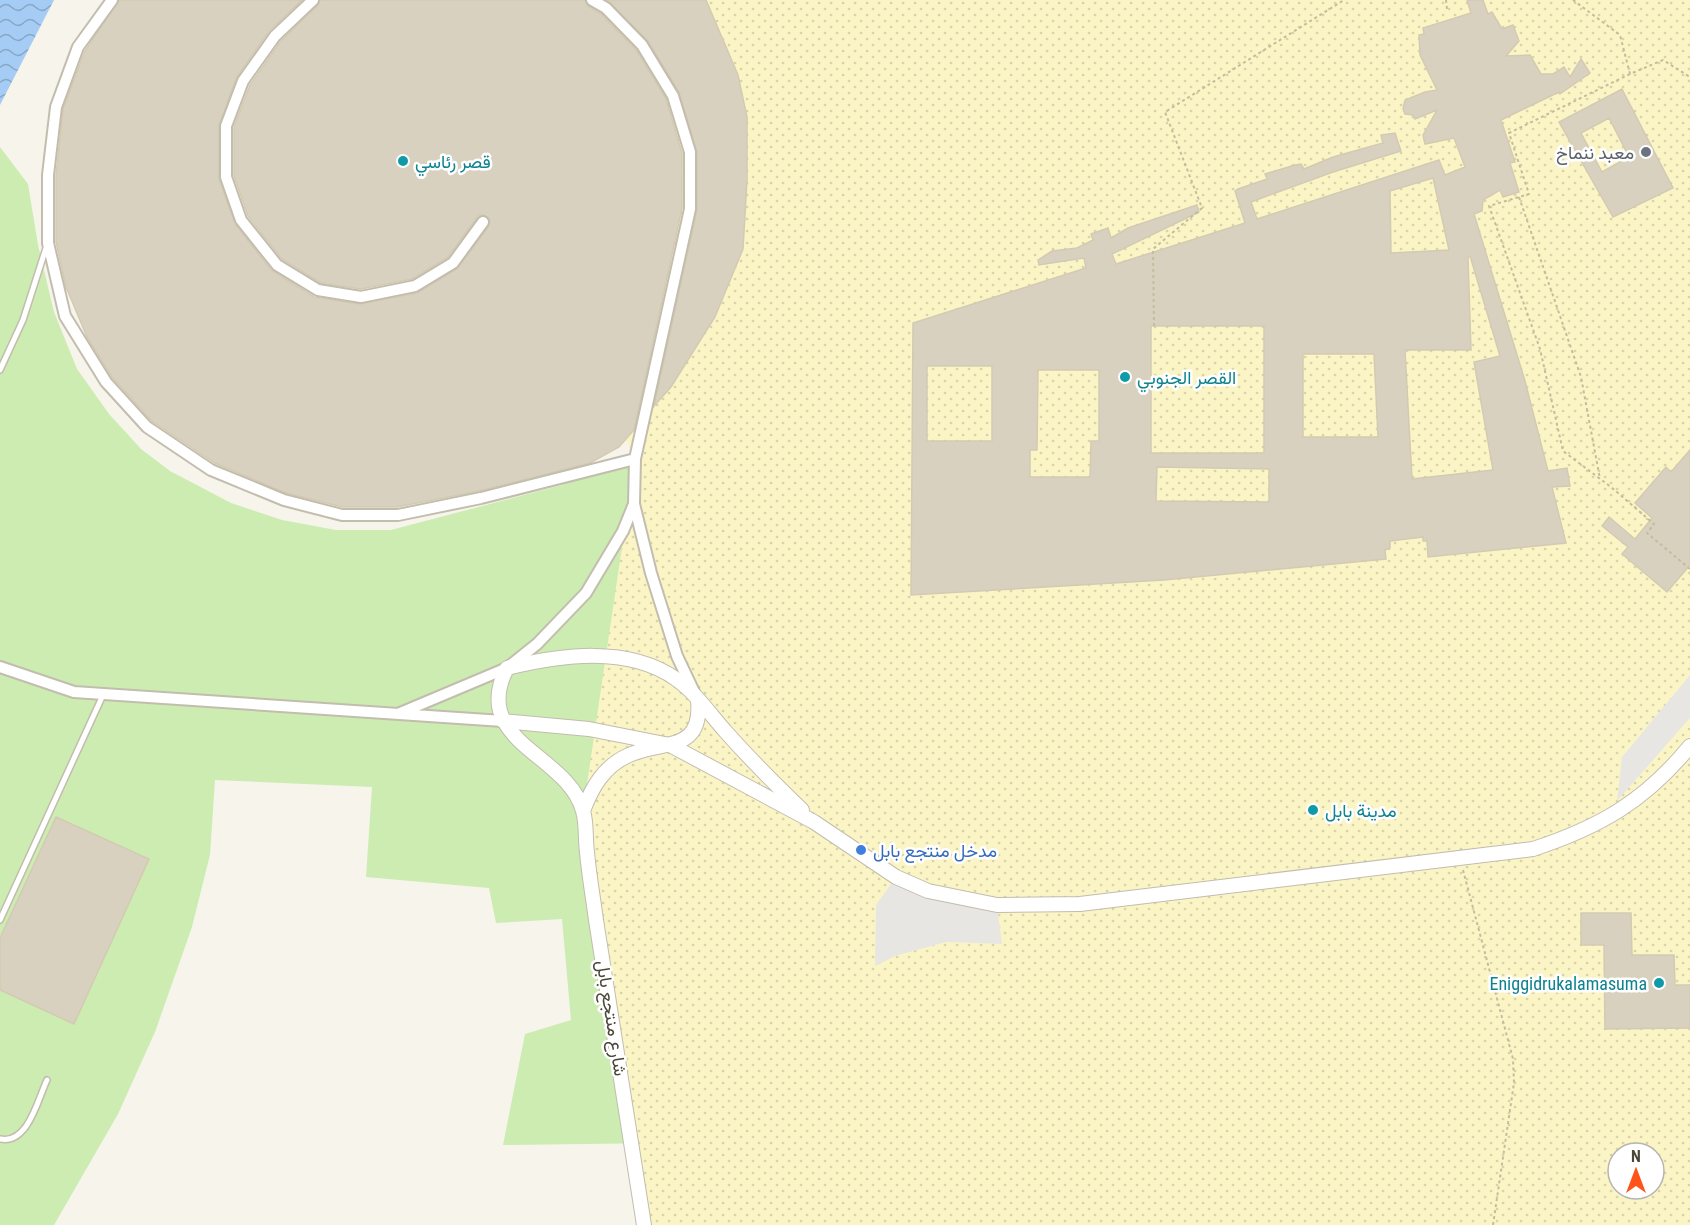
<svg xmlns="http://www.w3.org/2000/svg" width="1690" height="1225" viewBox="0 0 1690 1225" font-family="'Roboto Condensed',Vazirmatn,sans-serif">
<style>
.grass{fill:#ccecb2;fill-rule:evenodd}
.sand{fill:url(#sand-dots);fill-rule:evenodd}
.parking{fill:#e8e6e2}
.water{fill:url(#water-waves)}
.building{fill:#d8d1c0;stroke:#d4cab2;stroke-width:1.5;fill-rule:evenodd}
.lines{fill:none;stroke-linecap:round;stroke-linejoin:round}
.service-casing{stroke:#c2bdad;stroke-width:8}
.minor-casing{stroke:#c2bdad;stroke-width:14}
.tertiary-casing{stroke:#c2bdad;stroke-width:16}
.path{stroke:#c5bb9d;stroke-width:2;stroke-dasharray:3 3;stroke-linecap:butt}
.service{stroke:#fff;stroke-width:5}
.minor{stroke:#fff;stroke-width:10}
.tertiary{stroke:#fff;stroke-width:14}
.worship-dot{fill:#6b7280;stroke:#fff;stroke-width:2}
.culture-dot{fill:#0f9aa8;stroke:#fff;stroke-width:2}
.shop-dot{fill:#3f7fe0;stroke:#fff;stroke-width:2}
.labels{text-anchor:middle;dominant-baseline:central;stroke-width:5;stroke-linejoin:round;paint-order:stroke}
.worship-label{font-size:18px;fill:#5b616d;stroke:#fff;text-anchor:end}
.culture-label{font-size:18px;fill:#0d838f;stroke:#fff;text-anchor:start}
.shop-label{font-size:18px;fill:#366cbe;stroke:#fff;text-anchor:start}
.street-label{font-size:18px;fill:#4b4638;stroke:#fff}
</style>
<defs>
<pattern id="sand-dots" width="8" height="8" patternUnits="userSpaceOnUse" patternTransform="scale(1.5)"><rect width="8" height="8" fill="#fbf5c6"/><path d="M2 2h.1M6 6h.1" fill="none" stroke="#d9d3ab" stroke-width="1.8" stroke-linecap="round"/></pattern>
<pattern id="water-waves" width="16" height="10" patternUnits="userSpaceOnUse" patternTransform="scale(1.5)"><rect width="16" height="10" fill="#a5ccf5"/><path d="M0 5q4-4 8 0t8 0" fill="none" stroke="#88a7c7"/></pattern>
</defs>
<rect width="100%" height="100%" fill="#f6f4eb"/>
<!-- grass -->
<path class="grass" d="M0,147l28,37 10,61 16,67 23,57 32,45 32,35 29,22 61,32 51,17 54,10h55l171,-45 116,-51 855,415 157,376 -1031,-82 -156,2 22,-111 46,-14 -9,-101 -66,4 -7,-35 -123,-11 6,-90 -157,-7 -5,75 -18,72 -37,105 -37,82 -64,111h-54zM1618,1153h36v36h-36z"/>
<!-- sand -->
<path class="sand" d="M427,0h1263v1225h-1045l-62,-414 52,-352zM1618,1153h36v36h-36z"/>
<!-- parking -->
<path class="parking" d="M1690,675v43l-73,83 5,-44z
M896,877l101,28 5,39 -56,-2 -51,14 -20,10 1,-61z"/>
<!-- water -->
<path class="water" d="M0,0h54l-54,105z"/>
<!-- building -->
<path class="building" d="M119,0h183l-33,31 -33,47 -17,48v53l16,45 36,46 43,27 46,7 57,-11 40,-24 32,-43 1,-6 -6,-5h-5l-31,42 -36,22 -51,10 -40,-6 -39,-24 -34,-43 -14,-40v-49l16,-42 31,-44 37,-36 2,-5h265l3,6 13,8 35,36 30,49 16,54v55l-48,222 -15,17 -29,16 -111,28 -82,16h-54l-57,-14 -71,-30 -63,-42 -40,-44 -25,-40 -21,-50 -10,-45v-67l7,-66 22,-58z
M607,0h99l32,75 9,42v63l-4,69 -28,68 -44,70 -17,19 43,-196v-58l-18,-60 -31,-51z
M1467,0h16l5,14 4,-2 10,17 11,-4 6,16 -13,15 24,-1 11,19h12l11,-7 6,10 11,-18 9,14 -30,21 -1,-2 -58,28 14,42 -5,1 9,29 -16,5 -3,-7 -17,10 -1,11 -8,3 51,167 23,90 19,-3 3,18 -18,1 14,56 -138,14 -1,-16h-4v-4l-33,4v7l-5,2 1,9 -222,21 -253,15 2,-272 173,-55 -2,-10 -45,7 -1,-5 14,-9 25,-3 16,-8 -2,-6 17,-6 3,10 17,-10 69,-23 2,7 -87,42 4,10 129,-41 -10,-32 3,-2 29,-10 -2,-5 30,-9 6,-1 3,5 29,-12 50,-14 -2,-8 14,-2 6,18 -68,21 -82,30 6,17 182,-59 6,15 20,-8 -11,-29 -29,6 -2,-9 14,-25 -22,9 -2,-4 -8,-1 -2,-5 2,-9 20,-8 12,-2 -17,-35 -1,-20 5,-1 -1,-6 48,-15zM1433,178l16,72 -58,3 -1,-62zM1470,256l30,100 -26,6 19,108 -81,9 -7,-129h66l-3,-93zM1151,326h113v127h-113zM1303,354h71l4,83h-75zM927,366h65v75h-65zM1038,370h61v71h-8l-1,36h-60v-27h7zM1157,467l112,2v33l-113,-1z
M1622,89l51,99 -60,29 -54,-95zM1609,118l20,39 -27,15 -21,-39z
M1690,450v115l-23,27 -45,-38 6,-7 -26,-21 7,-9 26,22 17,-21 -17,-15 31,-36 5,5z
M56,817l93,42 -75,165 -74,-34v-52z
M1581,913h50l1,42h42l1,30h15v43l-85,1 -1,-84h-23z"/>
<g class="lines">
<defs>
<path id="service" d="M0,370l23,-50 23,-72
M0,920l103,-225
M0,1139c28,6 38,-40 47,-59"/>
<path id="minor" d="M112,0l-34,47 -22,60 -8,68v68l17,73 41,66 41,45 64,43 73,30 58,15h56l83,-17 154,-39 -1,45 17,69 26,83 17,36
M313,0l-38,36 -32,45 -17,45v51l15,43 36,45 41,25 43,7 54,-11 38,-23 30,-41
M592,0l14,8 36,37 31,51 17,56v57l-55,250
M0,667l74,25 429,29
M400,713l107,-45 30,-24 49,-51 37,-62 11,-27"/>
<path id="tertiary" d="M503,721l86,8 81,16 144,77 82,55 32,14 69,14 83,-1 453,-55c67,-22 112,-48 157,-103
M583,811c9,-24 21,-45 46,-56 34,-15 74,-2 69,-55
M644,1225c-16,-102 -32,-204 -48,-305 -3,-23 -7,-45 -9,-68 -2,-13 0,-28 -4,-41 -15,-57 -114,-69 -76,-143 53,-13 121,-23 169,11 19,13 34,35 50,53 24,27 50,53 76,78"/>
</defs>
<!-- service casing -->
<use href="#service" class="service-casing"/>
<!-- minor casing -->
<use href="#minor" class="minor-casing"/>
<!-- tertiary casing -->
<use href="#tertiary" class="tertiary-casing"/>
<!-- path -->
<path class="path" d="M1446,0l1,9
M1573,0l47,35 10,39 33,-14 27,17
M1630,74l-121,59 20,61 -40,12 51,143 23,102 48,36 43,37 -7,9 43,36
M1519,197l62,180 19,102
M1154,326l-1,-77 49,-41 -37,-96 179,-112
M1463,870l50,189 1,24 -21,142"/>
<!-- service -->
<use href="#service" class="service"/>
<!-- minor -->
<use href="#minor" class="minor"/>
<!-- tertiary -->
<use href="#tertiary" class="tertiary"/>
</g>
<!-- markers -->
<circle class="worship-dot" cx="1646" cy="152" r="6"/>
<g class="culture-dot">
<circle cx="403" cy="161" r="6"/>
<circle cx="1125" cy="377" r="6"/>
<circle cx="1313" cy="810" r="6"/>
<circle cx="1659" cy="983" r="6"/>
</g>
<circle class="shop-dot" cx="861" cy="850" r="6"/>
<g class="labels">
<!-- worship labels -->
<g class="worship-label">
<text x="1634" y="152">معبد ننماخ</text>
</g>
<!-- culture labels -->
<g class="culture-label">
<text x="415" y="161">قصر رئاسي</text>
<text x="1137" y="377">القصر الجنوبي</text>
<text x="1325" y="810">مدينة بابل</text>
<text x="1647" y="983" text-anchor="end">Eniggidrukalamasuma</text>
</g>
<!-- shop labels -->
<g class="shop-label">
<text x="873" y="850">مدخل منتجع بابل</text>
</g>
<!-- street labels -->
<g class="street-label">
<text transform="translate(612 1018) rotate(81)">شارع منتجع بابل</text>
</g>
</g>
<!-- north arrow -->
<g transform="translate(1636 1171)"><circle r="28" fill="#ffffff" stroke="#b7b5af" stroke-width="1.5"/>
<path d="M0-4.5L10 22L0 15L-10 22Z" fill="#ff5419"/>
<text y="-9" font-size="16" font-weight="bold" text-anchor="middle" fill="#4b4638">N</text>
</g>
</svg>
